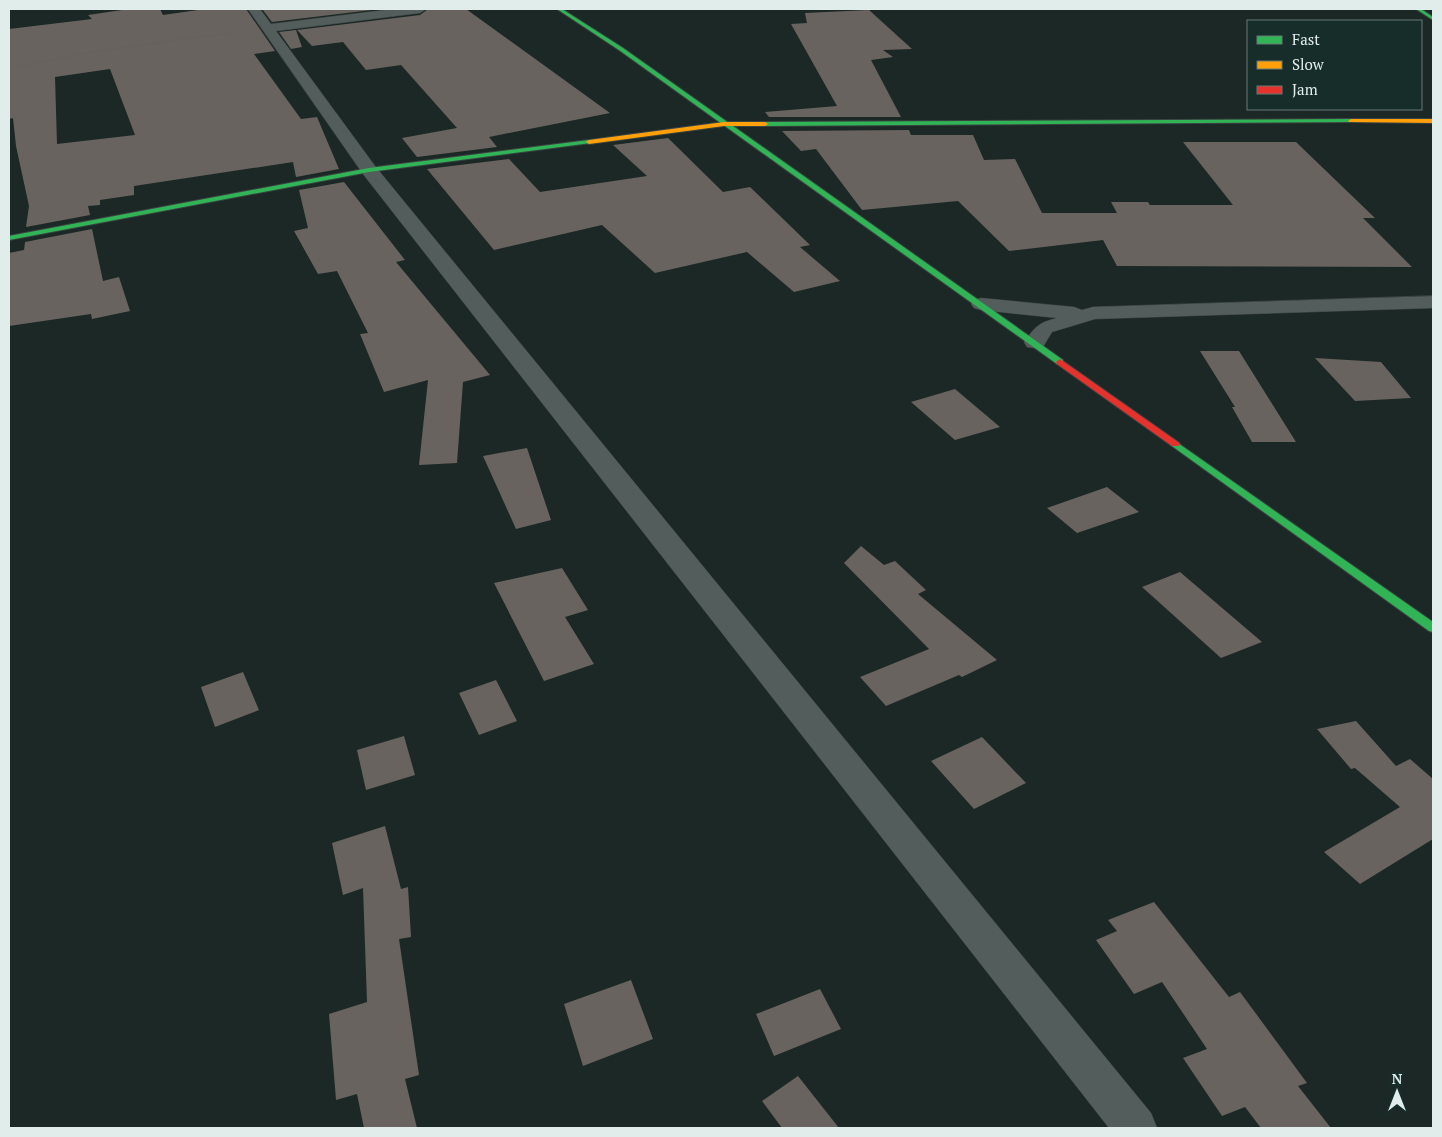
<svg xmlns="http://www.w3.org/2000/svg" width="1442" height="1137" viewBox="0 0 1442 1137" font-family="'PT Serif',serif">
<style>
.building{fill:#68635f;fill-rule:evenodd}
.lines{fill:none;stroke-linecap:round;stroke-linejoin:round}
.street-casing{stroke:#3a4443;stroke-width:1}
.fast-casing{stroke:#3a4443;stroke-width:2}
.slow-casing{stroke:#3a4443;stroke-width:2}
.jam-casing{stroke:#3a4443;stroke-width:2}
.path{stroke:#535c5b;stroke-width:1;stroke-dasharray:0.5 2;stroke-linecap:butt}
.street{fill:#535d5b;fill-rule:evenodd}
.fast{fill:#30b455;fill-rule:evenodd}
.slow{fill:#ff9f0a;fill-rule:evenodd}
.jam{fill:#e5322d;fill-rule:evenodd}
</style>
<rect width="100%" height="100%" fill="#1c2826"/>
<!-- building -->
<path class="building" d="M129,9h31l3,6 42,-6h41l29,42 -21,3 47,65 16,-2 22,52 -43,8 -3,-15 -159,24v9l-34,5v5l-12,1 2,9 -64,12 3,-21 -13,-60 -3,-28 -4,1v-90l83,-10 -4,-4zM110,69l25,66 -78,9 -2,-67z
M262,9h118l-108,13z
M428,9h38l144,104 -121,24 8,10 -80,10 -15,-19 55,-10 -56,-63 -35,5 -23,-28 -31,4 -15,-16 123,-15z
M869,10l43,39 -29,1 10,7 -22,3 30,57h-132l-4,-5 72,-6 -46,-82 16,-1 -2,-10z
M296,30l6,17 -11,2 -12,-17z
M909,130l2,5h62l11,25 31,-1 27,54h75l-6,-11h37l2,3h83l-50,-63h113l79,76h-12l49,49 -295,-1 -14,-26 -94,11 -51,-50 -96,9 -46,-61 -15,2 -19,-20z
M668,138l55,54 27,-5 60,58 -10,2 40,34 -46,11 -47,-40 -92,21 -53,-48 -108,25 -67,-81 82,-10 31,33 107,-16 -34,-31z
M344,182l61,78 -9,2 94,113 -27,7 -6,81 -38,2 9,-85 -44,12 -24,-58 8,-1 -31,-62 -19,3 -24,-43 14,-3 -9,-38z
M92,229l11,52 16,-4 11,34 -38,8 -1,-5 -82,12v-73l15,-3 1,-8z
M1200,351h39l57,91h-44l-20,-35h3z
M1315,358l66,4 30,36 -56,3z
M955,389l45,38 -45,13 -44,-38z
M527,448l24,72 -35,9 -33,-73z
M1107,487l32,25 -62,21 -30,-25z
M861,546l23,19 11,-4 31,29 -8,4 79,66 -35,17 -3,-2 -73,31 -26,-29 69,-28 -85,-86z
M562,568l26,42 -23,7 29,47 -50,17 -50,-98z
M1180,572l82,70 -41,16 -79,-71z
M243,672l16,38 -44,17 -14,-40z
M496,680l21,41 -38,14 -20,-42z
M1356,721l40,45 14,-7 23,20v60l-73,45 -36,-32 76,-45 -45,-39 -4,1 -34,-40z
M404,736l11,39 -49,15 -9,-40z
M982,737l44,46 -52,26 -43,-48z
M385,826l16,63 7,-2 3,50 -12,2 20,136 -14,4 12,49h-53l-7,-34 -21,6 -7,-86 38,-12 -4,-114 -20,7 -11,-52z
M1154,902l75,95 11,-5 67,91 -9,3 33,42h-70l-16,-21 -23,9 -39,-58 24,-9 -45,-67 -28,12 -38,-54 21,-9 -9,-11z
M631,980l22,59 -70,27 -19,-62z
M820,989l21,40 -67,27 -18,-42z
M798,1076l41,52h-57l-20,-27z"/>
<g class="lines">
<defs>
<path id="street" d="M248,9h12l11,15 122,-15h33l-6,4 -144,18 99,135 776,947 6,15h-48l-746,-954z
M1433,296v12l-338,11 -43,13 -9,15 -8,1 -8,-1 -3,-5c12,-16 14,-19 33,-24l-76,-8 -7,-2 -3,-4 3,-4 7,-2 93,9 8,3 11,-3z"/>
<path id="fast" d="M557,9h5l61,39 440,312v4h-6l-438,-314z
M1416,9h5l12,8v3z
M1351,119l3,2 -1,1 -588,4 -3,-2 3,-2z
M589,140l2,1v2l-222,29 -360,68v-4l360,-68z
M1175,441l258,181v10l-4,-1 -257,-185 -2,-2 2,-2z"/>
<path id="slow" d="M1351,119h82v4l-84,-1 -1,-1z
M724,122h41l3,2 -3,2h-41l-135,18 -3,-2 3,-2z"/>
<path id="jam" d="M1060,359l118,83 2,2 -2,2h-6l-115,-82 -1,-2z"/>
</defs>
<!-- street casing -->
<use href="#street" class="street-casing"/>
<!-- fast casing -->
<use href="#fast" class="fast-casing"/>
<!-- slow casing -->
<use href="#slow" class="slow-casing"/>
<!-- jam casing -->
<use href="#jam" class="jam-casing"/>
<!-- path -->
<path class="path" d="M9,68l87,-17 141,-19"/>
<!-- street -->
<use href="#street" class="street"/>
<!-- fast -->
<use href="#fast" class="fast"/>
<!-- slow -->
<use href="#slow" class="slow"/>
<!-- jam -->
<use href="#jam" class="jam"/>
</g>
<!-- border -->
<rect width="1442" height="1137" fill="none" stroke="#e0edeb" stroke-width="20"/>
<!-- legend -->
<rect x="1247" y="20" width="175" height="90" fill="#172d2a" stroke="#677a77"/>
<rect x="1257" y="36" width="25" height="8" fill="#30b455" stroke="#677a77"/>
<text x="1292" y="45" font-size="15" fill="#e0edeb">Fast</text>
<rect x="1257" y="61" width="25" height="8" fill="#ff9f0a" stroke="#677a77"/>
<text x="1292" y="70" font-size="15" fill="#e0edeb">Slow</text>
<rect x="1257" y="86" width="25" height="8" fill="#e5322d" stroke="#677a77"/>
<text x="1292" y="95" font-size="15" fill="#e0edeb">Jam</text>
<!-- north arrow -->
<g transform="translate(1397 1092)" stroke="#172d2a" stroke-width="4" paint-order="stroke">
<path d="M0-4L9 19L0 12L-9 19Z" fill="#e0edeb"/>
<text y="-8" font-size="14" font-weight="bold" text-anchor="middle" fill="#e0edeb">N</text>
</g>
</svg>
